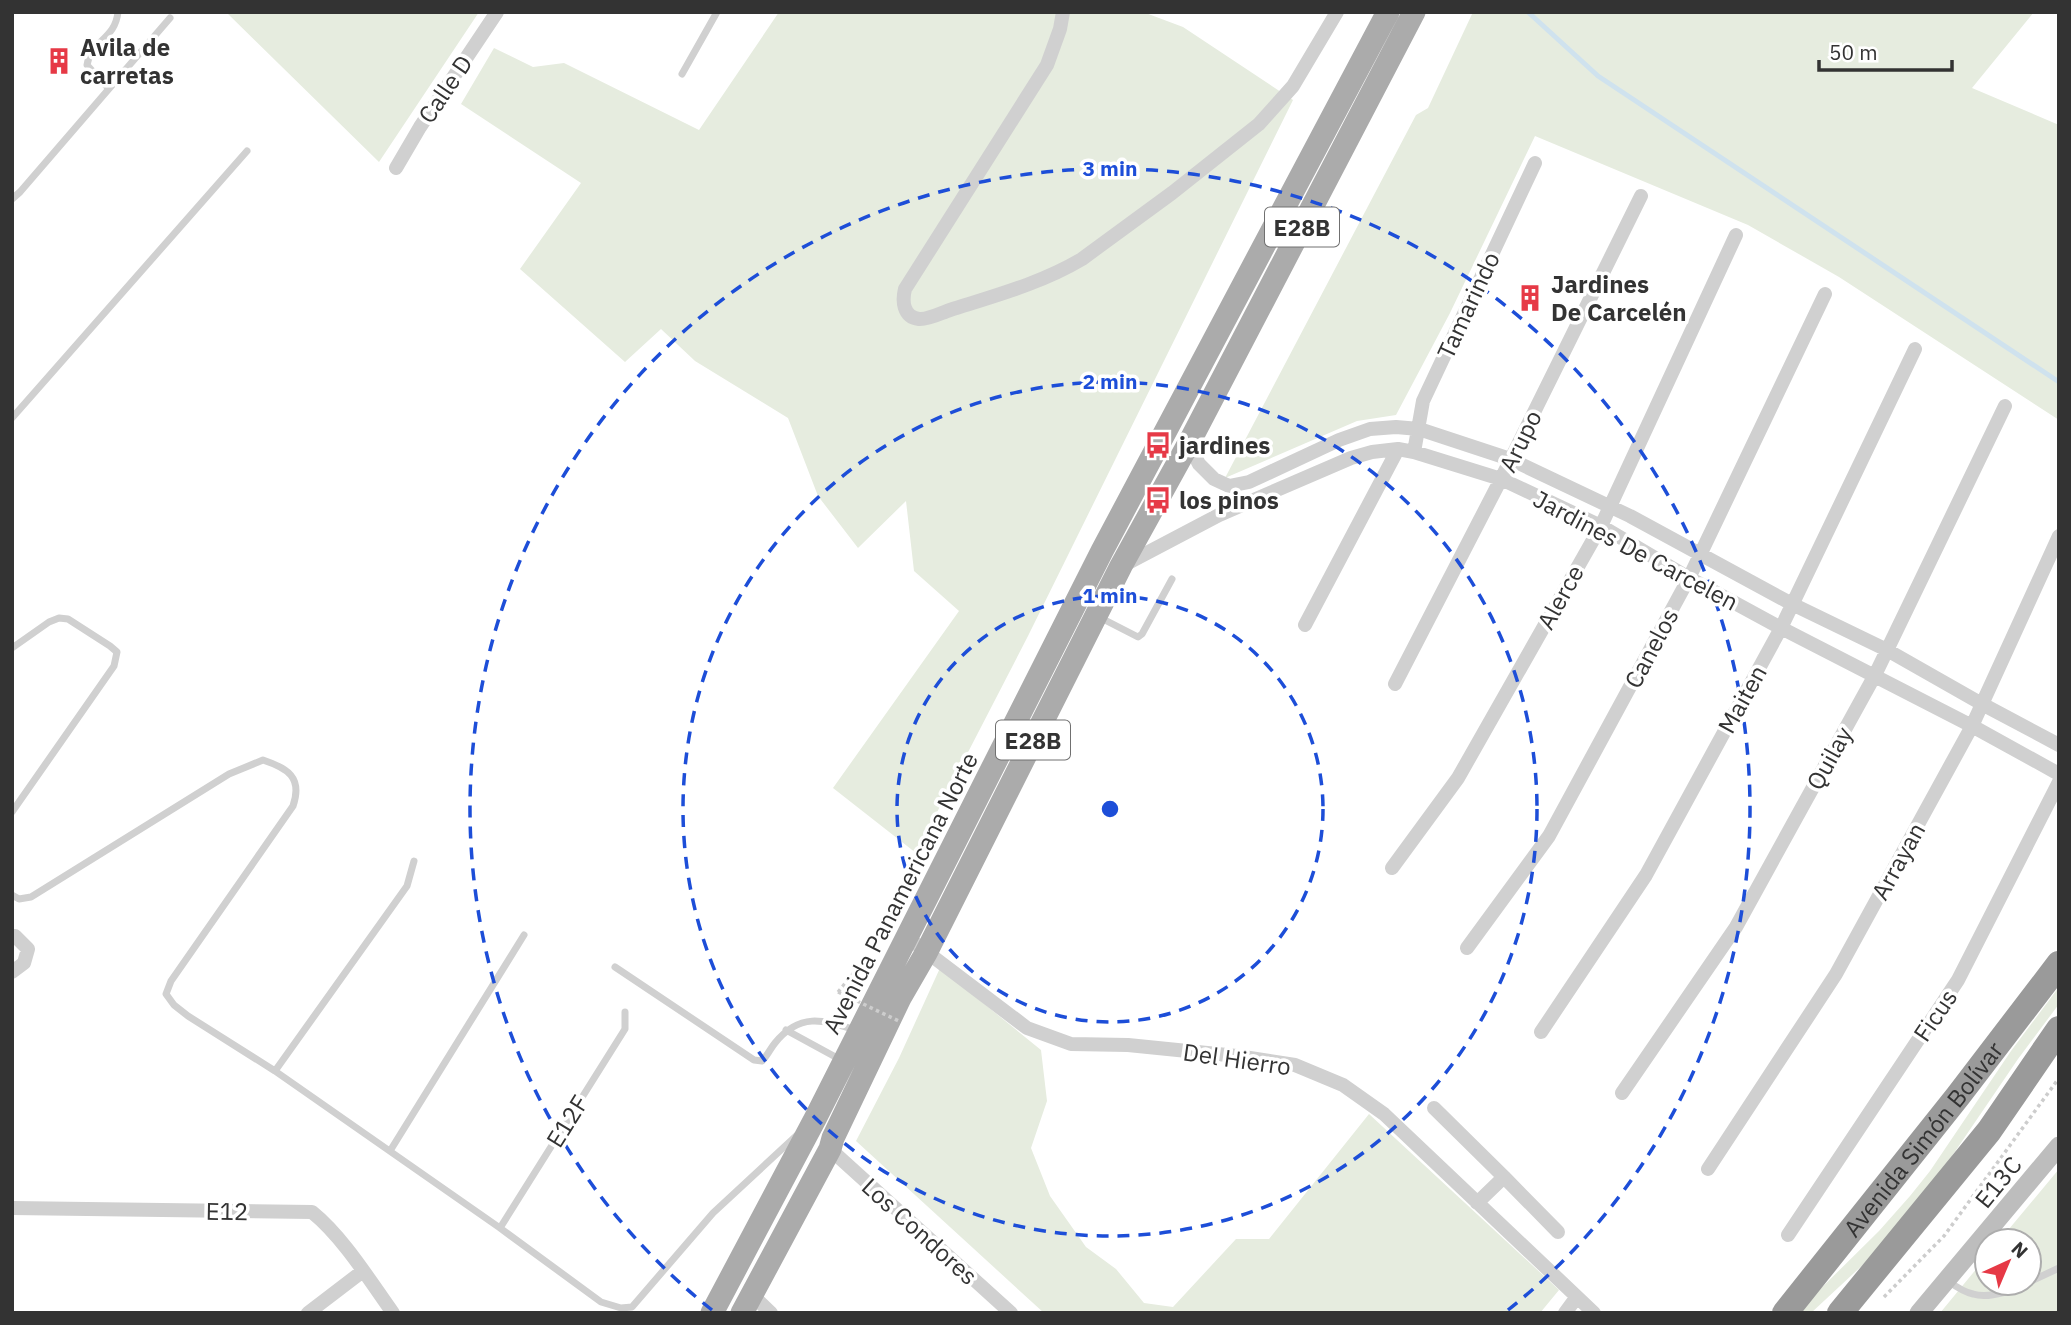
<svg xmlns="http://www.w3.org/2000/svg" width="2071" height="1325" viewBox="0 0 2071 1325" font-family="'IBM Plex Sans',sans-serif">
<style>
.green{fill:#e6ecdf}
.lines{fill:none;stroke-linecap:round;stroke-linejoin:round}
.stream{stroke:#cfe2ee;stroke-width:5}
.path{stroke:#cdcdcd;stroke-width:3.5;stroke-dasharray:3.5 3.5;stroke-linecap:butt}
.lane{stroke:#d0d0d0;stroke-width:7}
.street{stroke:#d0d0d0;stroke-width:14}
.secondary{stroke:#bdbdbd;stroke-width:19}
.primary{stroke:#ababab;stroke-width:23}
.highway{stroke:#9a9a9a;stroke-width:26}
.path-bridge{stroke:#cdcdcd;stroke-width:3.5;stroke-dasharray:3.5 3.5;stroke-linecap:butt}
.ring{fill:none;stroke:#1d4ed8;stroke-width:3.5;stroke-dasharray:12 9}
.labels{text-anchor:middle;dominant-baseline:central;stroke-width:7;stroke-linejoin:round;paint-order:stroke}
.shield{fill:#fff;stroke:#707070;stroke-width:2}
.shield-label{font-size:23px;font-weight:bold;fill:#333}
.poi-label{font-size:24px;font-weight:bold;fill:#333;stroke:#fff;text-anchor:start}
.street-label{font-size:24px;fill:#333;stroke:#fff}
.centre{fill:#1d4ed8;stroke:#fff;stroke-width:3.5}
.ring-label{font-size:21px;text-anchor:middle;font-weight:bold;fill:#1d4ed8;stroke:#fff;stroke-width:7;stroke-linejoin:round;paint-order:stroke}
</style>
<rect width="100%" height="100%" fill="#fff"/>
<!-- green -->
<path class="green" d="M226,12h253l-100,150z
M779,12h364l40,15 110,73 -265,536 -112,217 -83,-65 126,-177 -45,-40 -8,-70 -48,47 -40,-52 -30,-78 -93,-57 -34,-32 -36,33 -105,-93 61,-86 -120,-79 33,-56 39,19 31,-4 135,67z
M1473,12h561l-62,76 87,37v295l-220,-143 -91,-52 -213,-89 -85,177 -54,102 -39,6 -132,57 191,-363 12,-7z
M940,968l101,82 6,51 -16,47 19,48 36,51 30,22 28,34 29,4 63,-68h33l100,-125 190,176 -19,23h-496l-188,-172 43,-83z
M2059,987v17l-41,55 -81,119 -69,82 -57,53h-15l83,-82 31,-35 20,-25 81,-120z
M2059,1169v144h-119l47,-57v27h42v-42h-30z"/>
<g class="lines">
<!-- stream -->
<path class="stream" d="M1528,12l70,64 461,306"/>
<!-- path -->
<path class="path" d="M838,992l18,-22 11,2
M1884,1297l60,-61 115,-158"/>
<!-- lane -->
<path class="lane" d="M682,74l35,-62
M108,88l-21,-23c4,-25 28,-25 31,-53
M12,199l8,-7 150,-174
M12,418l235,-267
M1099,617l39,20 4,-3 30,-55
M12,648l37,-26 10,-4 9,1 42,27 7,6 -3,14 -102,146
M12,895l7,4 12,-2 198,-123 34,-14c24,8 40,17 30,46l-122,175 -5,13 8,11 14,11 87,55 225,157 101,74 20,6 11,-1 81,-94 83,-77
M615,967l139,93 8,1c6,-6 8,-12 13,-18 24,-30 48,-24 80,-13
M786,1030l55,30
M275,1071l132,-185 7,-25
M390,1151l134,-216
M500,1228l125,-199v-17
M1948,1281c7,5 15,11 25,13 16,5 40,-4 55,-11
M2029,1282l30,-14"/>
<!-- street -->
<path class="street" d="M1063,12l-3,17 -13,36 -142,224c-3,12 -2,28 14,30 9,1 22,-6 31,-9 44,-14 92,-27 132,-51l90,-66 87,-69 34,-38 44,-74
M396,168l24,-41 77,-115
M1190,441l3,11 6,12 15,15 15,7 20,-4 90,-42 31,-11 26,-2 23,2 91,30 120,57 162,88 95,46 95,54 77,41
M1414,452l9,-51 112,-238
M1124,565l95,-50 132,-57 21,-6 26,-3 16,3 87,27 100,47 88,52 92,50 191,98 87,48
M1305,625l93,-176
M1395,684l106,-205 140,-283
M1392,868l66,-90 143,-252 135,-291
M12,936h3l13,13 -4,14 -12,9
M907,937l120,91 44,16 57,1 109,11 58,9 48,20 41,29 210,199
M1467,948l82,-112 140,-258 136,-284
M1541,1032l105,-157 135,-247 134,-279
M1622,1093l114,-166 139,-252 130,-269
M1434,1108l70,69 -27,26
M830,1149l181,164
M1708,1169l128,-195 136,-248 87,-190
M1504,1177l54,55
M12,1208l300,4c31,25 58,69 81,101
M1788,1235l170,-255 101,-198
M751,1294l20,19
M308,1313l55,-42
M1565,1313l11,-15"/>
<!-- secondary -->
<path class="secondary" d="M1919,1313l140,-167"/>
<!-- primary -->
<path class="primary" d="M712,1313l103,-194 287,-568 286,-539
M742,1313l88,-164 3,-11 67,-140 26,-45 195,-387 69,-125 224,-429"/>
<!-- highway -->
<g class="highway">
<path id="s1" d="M1785,1313l173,-217 101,-132"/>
<path d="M1840,1313l149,-182 70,-102"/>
</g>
<!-- path-bridge -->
<path class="path-bridge" d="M838,992l63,30"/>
</g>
<!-- distance rings -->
<g class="ring">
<circle cx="1110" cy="809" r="213"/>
<circle cx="1110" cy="809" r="427"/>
<path d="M712 1310A640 640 0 1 1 1508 1310"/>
</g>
<!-- icons -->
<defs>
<symbol id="building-bare" viewBox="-9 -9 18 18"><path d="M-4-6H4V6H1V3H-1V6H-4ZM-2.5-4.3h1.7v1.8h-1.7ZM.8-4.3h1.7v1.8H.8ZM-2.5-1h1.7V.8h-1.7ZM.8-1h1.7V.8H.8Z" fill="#e63946" stroke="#fff" stroke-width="2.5" paint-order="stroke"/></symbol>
<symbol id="bus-bare" viewBox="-9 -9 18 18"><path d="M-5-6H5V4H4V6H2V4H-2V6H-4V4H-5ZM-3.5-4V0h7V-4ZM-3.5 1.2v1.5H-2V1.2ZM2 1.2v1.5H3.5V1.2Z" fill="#e63946" stroke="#fff" stroke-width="2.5" paint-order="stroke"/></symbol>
</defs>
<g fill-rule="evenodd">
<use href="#building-bare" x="40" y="42" width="38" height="38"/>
<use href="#building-bare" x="1511" y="279" width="38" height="38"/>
<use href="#bus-bare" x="1139" y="426" width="38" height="38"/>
<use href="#bus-bare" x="1139" y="481" width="38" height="38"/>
</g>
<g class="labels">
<!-- shield labels -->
<g class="shield">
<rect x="1265" y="207.5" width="74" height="39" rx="5"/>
<rect x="996" y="720.5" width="74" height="39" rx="5"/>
</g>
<g class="shield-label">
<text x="1302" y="227">E28B</text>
<text x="1033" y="740">E28B</text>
</g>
<!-- poi labels -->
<g class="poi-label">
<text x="80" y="47">Avila de<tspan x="80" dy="28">carretas</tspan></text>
<text x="1551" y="284">Jardines<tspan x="1551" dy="28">De Carcelén</tspan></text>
<text x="1179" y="445">jardines</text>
<text x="1179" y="500">los pinos</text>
</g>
<!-- street labels -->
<g class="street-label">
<text transform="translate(445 89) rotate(-56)">Calle D</text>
<text transform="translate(1468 305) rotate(-65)">Tamarindo</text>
<text transform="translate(1520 441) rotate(-64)">Arupo</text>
<text transform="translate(1636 550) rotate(28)">Jardines De Carcelen</text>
<text transform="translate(1560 597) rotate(-61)">Alerce</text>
<text transform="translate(1651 648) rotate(-62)">Canelos</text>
<text transform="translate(1742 699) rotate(-61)">Maiten</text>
<text transform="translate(1829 758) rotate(-61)">Quilay</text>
<text transform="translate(1898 861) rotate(-61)">Arrayan</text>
<text transform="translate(900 893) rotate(-63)">Avenida Panamericana Norte</text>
<text transform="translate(1935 1015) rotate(-56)">Ficus</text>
<text transform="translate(1237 1059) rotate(8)">Del Hierro</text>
<text transform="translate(567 1121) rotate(-58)">E12F</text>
<text stroke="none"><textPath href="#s1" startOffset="222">Avenida Simón Bolívar</textPath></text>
<text transform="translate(1998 1182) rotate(-51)">E13C</text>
<text transform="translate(227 1211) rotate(1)">E12</text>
<text transform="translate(920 1231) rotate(42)">Los Condores</text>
</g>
</g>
<circle cx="1110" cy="809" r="10" class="centre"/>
<g class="ring-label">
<text x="1110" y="176">3 min</text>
<text x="1110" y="389">2 min</text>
<text x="1110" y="603">1 min</text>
</g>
<!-- border -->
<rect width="2071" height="1325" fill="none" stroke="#333333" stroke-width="28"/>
<!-- north arrow -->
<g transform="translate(2008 1262) rotate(44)"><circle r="33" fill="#ffffff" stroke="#adadad" stroke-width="2"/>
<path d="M0-5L12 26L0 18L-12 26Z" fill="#e63946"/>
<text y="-10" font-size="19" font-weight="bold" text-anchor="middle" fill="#333333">N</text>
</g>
<!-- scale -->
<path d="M1819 60v10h133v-10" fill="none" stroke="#333333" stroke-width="3.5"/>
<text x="1829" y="60" font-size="21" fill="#333333" stroke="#ffffff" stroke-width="5" paint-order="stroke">50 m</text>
</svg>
